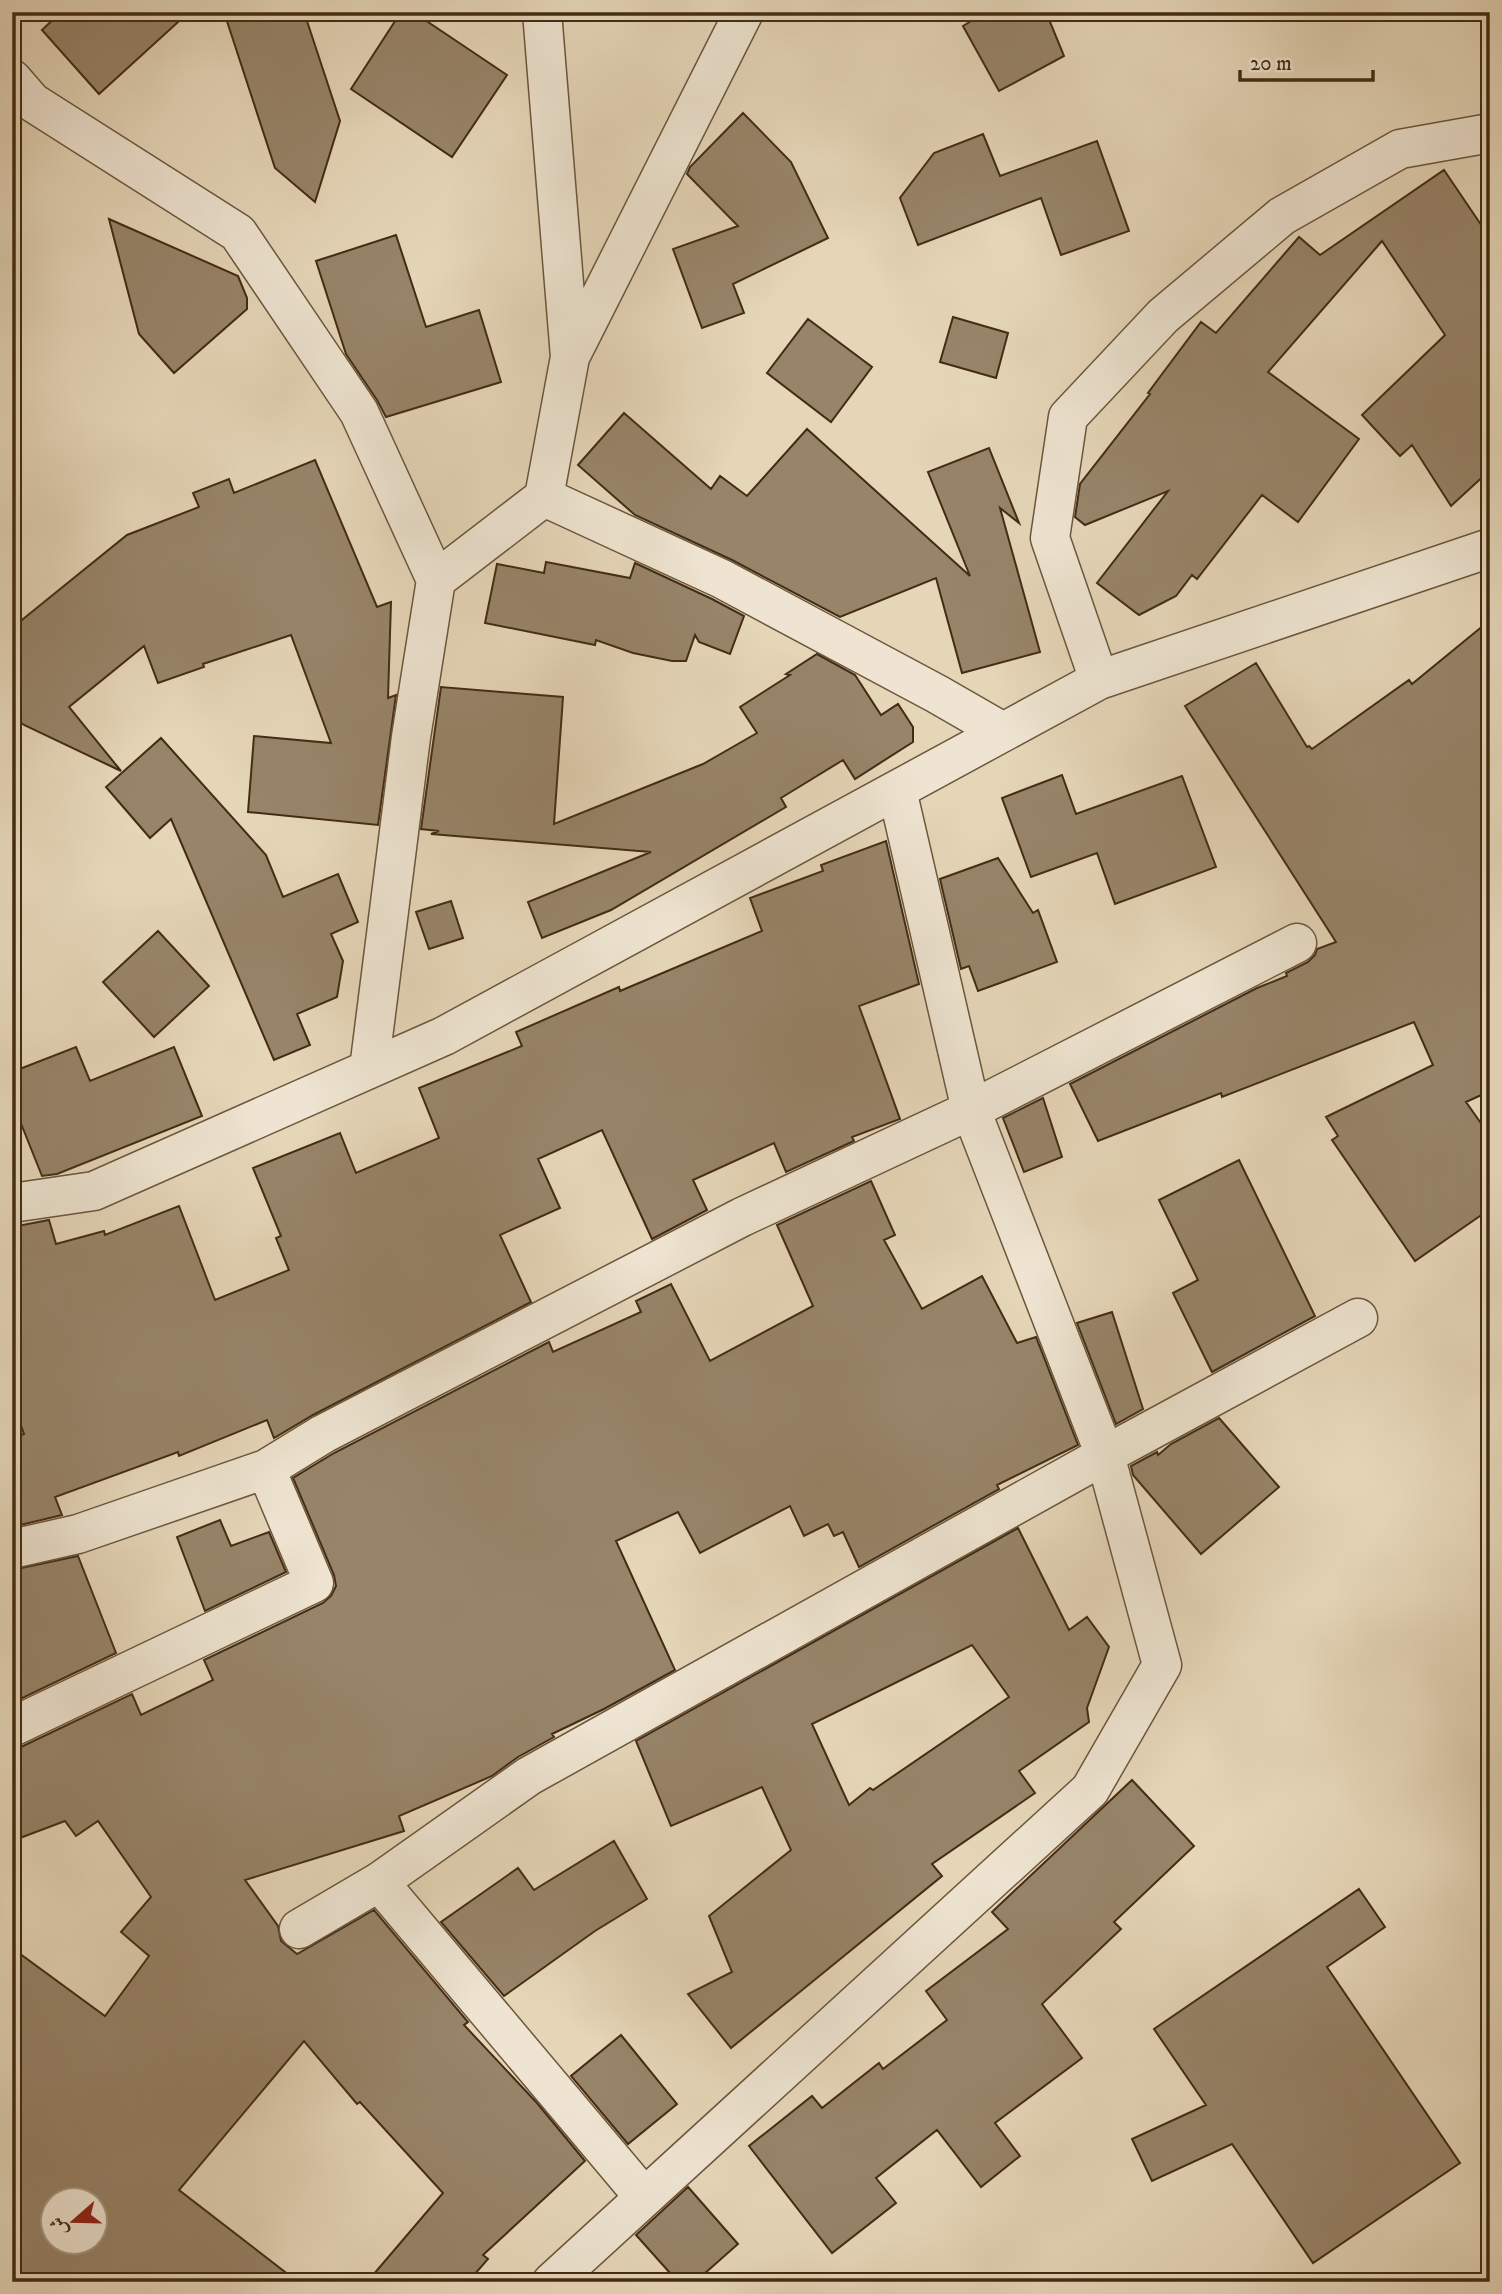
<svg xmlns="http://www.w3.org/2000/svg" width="1502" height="2294" viewBox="0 0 1502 2294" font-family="'IM FELL DW Pica',Amiri,serif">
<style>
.building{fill:#978469;stroke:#432c13;stroke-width:2;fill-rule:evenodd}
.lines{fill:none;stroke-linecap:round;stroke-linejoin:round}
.minor-casing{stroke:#6c563c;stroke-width:41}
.minor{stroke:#eee4d1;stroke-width:38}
</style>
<rect width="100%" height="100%" fill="#e5d6b8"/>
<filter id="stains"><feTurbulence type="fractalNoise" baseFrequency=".00286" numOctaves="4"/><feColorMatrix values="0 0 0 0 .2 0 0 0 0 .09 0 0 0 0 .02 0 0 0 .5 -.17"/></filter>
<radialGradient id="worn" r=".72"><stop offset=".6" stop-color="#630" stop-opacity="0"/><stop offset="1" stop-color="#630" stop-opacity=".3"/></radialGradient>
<!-- building -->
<path class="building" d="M61,12h128l-90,82 -57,-64z
M224,12h80l36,109 -25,81 -40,-34z
M401,12h12l94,63 -55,82 -101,-68z
M986,12h60l18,44 -65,35 -36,-65z
M743,113l48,49 37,76 -95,46 11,29 -42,15 -29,-79 65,-23 -51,-52 3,-7z
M983,134l17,42 97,-35 32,90 -68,24 -20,-57 -123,47 -18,-47 34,-45z
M1444,170l46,68v232l-39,36 -39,-61 -12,11 -38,-41 83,-80 -63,-94 -114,131 91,67 -61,83 -36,-27 -65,84 -5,-4 -16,21 -37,19 -42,-32 71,-92 -83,34 -10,-8 5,-33 70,-90 -2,-1 53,-71 15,11 83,-96 21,18z
M109,219l129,57 9,22v11l-73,64 -35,-39z
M396,235l30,92 53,-17 22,72 -115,35 -9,-17 -31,-46 -30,-93z
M953,317l55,16 -12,45 -56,-16z
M808,319l64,48 -41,55 -64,-49z
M624,413l87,76 9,-13 27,20 60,-67 163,147 -42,-104 61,-24 30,75 -19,-15 40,144 -78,21 -26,-95 -96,39 -108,-57 -97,-45 -57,-50z
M315,460l62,147 14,-5 -3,96 8,-3 -18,130 -130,-13 6,-76 77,7 -40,-108 -88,29 1,3 -46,16 -14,-37 -75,61 52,64 -97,-46 -12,-9v-88l115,-93 72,-28 -6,-14 36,-14 5,14z
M546,562l84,16 5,-15 77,36 32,17 -14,38 -31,-12 -4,-7 -9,26h-14l-39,-8 -37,-13 -1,5 -110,-22 12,-59 47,9z
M1490,620v471l-24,11 24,34v73l-75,52 -83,-121 6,-4 -12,-19 107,-52 -19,-43 -192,75 -1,-4 -123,48 -28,-57 187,-96 30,-12 -1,-3 22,-11 7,-7 2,-6 19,-7 -151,-236 71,-43 51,84 2,-1 3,3 97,-69 3,4z
M817,654l38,21 26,40 17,-11 15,23v15l-58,37 -12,-19 -62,38 5,9 -175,103 -69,28 -14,-36 123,-50 -220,-18 8,-3 -18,-2 20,-142 122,10 -9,127 149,-60 54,-31 -17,-26 50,-32 -4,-1z
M161,738l105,117 17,42 55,-23 20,48 -27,12 12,27 -6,36 -40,17 13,31 -36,15 -103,-241 -21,19 -44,-51z
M1062,775l14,39 106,-38 34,91 -101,37 -18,-51 -66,24 -29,-79z
M886,841l33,143 -60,22 41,113 -48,18 2,4 -68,31 -12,-29 -81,37 14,30 -55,29 -50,-109 -64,29 22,49 -60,27 31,67 -218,113 -39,23 -7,-18 -88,36 -1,-4 -123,45 7,18 -50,12v-88l12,-5 -12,-33v-174l37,-7 7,24 48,-13 1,4 74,-29 36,94 74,-30 -13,-32 5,-2 -28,-68 87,-35 16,40 83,-35 -20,-50 103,-42 -6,-14 103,-45 1,4 142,-60 -12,-33 73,-27 -2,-6z
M998,858l35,55 5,-3 19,52 -79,29 -9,-25 -8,3 -21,-90z
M451,901l12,37 -34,11 -13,-37z
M158,931l51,55 -55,51 -51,-55z
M76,1047l14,34 84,-34 28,69 -145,58 -15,2 -30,-75v-29z
M1043,1098l19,59 -38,15 -21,-54z
M1239,1160l76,156 -103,56 -39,-79 25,-13 -39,-80z
M871,1181l24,54 -11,5 38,69 60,-33 35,67 19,-6 42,108 -81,40 2,4 -140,78 -16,-35 -9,4 -6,-12 -24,12 -14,-30 -90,47 -22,-41 -62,29 59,129 -71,39 -52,25 2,3 -36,20 -26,19 -93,40 5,15 -159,49 33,46 3,15 16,13 77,-44 94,112 -4,3 73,78 48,58 -102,94 5,4 -20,23h-101l76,-89 -83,-91 -3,2 -53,-63 -125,149 119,92h-286v-334l93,68 44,-60 -28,-24 30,-35 -53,-76 -22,15 -11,-15 -53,20v-92l9,-2 111,-53 9,21 72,-35 -9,-20 119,-57 8,-7 5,-10 -2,-11 -41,-97 41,-25 215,-111 4,10 88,-40 -5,-11 35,-17 39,77 103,-55 -36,-81zM52,2200h42v42h-42z
M1112,1312l31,97 -27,15 -39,-101z
M1219,1418l60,69 -78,67 -68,-79 -2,-9 26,-14 1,3 13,-11z
M220,1520l11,26 38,-14 17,40 -81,39 -28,-74z
M1018,1528l51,102 18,-13 22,30 -22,61 2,14 -70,49 16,22 -103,71 10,12 -211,172 -43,-54 44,-22 -23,-56 82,-66 -29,-63 -91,39 -35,-85zM972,1645l37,52 -136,93 -3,-2 -21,17 -37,-81z
M78,1556l38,97 -104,50v-133z
M1132,1780l62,66 -80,76 7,7 -79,75 40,54 -87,65 25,33 -39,31 -44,-57 -61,48 20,25 -64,50 -83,-107 63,-50 10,12 57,-45 4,6 64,-49 -21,-29 82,-62 -16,-17z
M614,1841l33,58 -52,32 -91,65 -63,-74 77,-54 16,22z
M1359,1889l26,38 -58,40 133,196 -147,100 -81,-119 -80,37 -20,-42 74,-34 -52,-76z
M621,2035l56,69 -49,40 -57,-68z
M688,2187l50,57 -43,38h-17l-42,-47z"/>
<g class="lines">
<defs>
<path id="minor" d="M542,12l28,345
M12,79l20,23 206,131 121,179 77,168
M544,497l178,82 215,115 66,38
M1099,680l-49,-142 18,-121 95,-101 119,-100 118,-67 90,-16
M369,1069l42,-332 25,-157 108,-83 26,-140 174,-345
M12,1203l82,-12 350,-155 655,-356 391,-132
M12,1549l66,-15 188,-65 57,-35 419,-217 229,-107 326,-167
M12,1727l302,-144 -48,-114
M379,1882l265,315
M299,1929l80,-47 150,-106 576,-321 253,-137
M552,2282l538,-492 72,-125 -57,-210 -134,-345 -74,-320"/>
</defs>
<!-- minor casing -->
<use href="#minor" class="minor-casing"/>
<!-- minor -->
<use href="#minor" class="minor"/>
</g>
<!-- margin -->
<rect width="1502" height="2294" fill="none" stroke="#e5d6b8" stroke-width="42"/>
<rect x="14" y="14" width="1474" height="2266" fill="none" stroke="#432c13" stroke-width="3.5"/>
<rect x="21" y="21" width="1460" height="2252" fill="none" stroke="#432c13" stroke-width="2"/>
<!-- north arrow -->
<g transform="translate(74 2221) rotate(250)"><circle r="33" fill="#eee4d1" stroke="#aa9a85" stroke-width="2"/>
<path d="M0-5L12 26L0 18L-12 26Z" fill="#8f2418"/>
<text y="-10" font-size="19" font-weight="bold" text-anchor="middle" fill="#432c13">ش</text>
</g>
<!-- scale -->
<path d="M1240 70v10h133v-10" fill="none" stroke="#432c13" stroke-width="3.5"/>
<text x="1250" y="70" font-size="21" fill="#432c13" stroke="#eee4d1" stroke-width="5" paint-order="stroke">20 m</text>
<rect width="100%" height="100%" filter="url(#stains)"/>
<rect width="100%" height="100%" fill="url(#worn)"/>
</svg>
